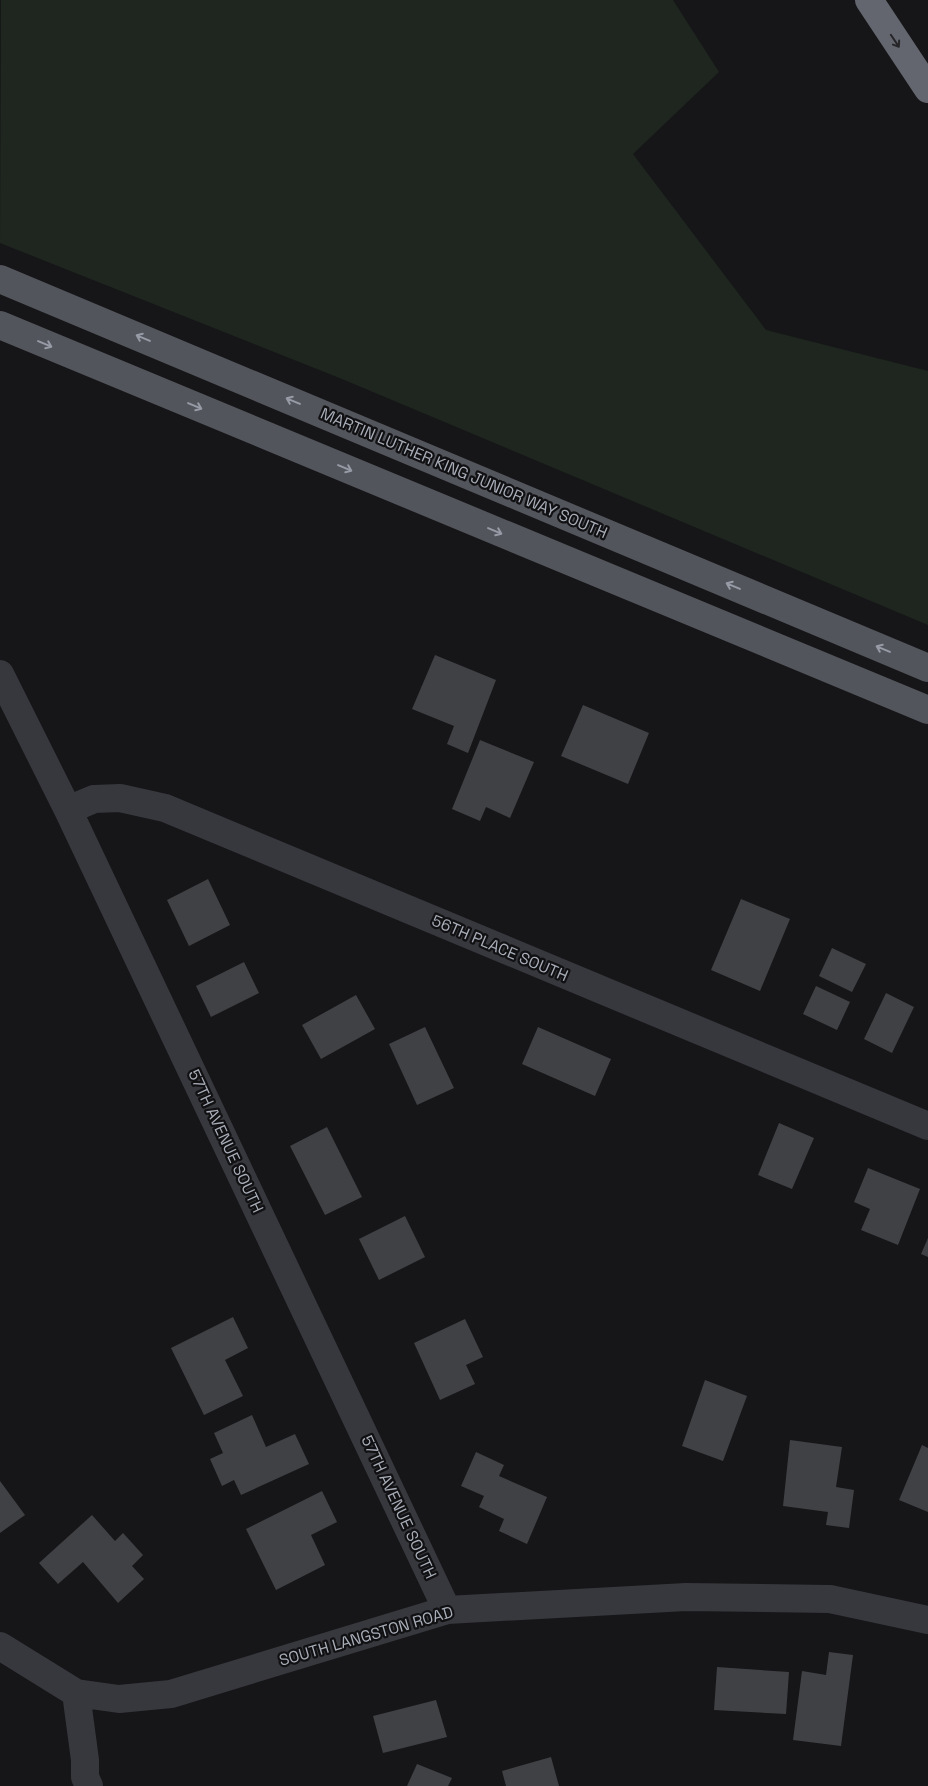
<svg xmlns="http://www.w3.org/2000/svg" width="928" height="1786" viewBox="0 0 928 1786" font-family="'Space Grotesk',sans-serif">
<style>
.green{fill:#1e261f}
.building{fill:#404145}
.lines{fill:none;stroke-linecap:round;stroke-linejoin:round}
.minor{stroke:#37383d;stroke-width:28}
.major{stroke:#53555c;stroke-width:28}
.highway{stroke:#63666e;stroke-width:28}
.oneway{stroke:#26262a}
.oneway2{stroke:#979ba6}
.labels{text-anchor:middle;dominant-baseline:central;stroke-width:4.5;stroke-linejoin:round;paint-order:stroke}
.street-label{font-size:16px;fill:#a8adb8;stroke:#111113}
</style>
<rect width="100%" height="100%" fill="#161618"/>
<!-- green -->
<path class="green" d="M1,0h672l46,72 -86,82 133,176 162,41v254l-586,-246 -342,-136z"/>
<!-- building -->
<path class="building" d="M435,655l61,25 -28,73 -21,-9 7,-18 -42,-17z
M583,705l66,28 -21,51 -67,-28z
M480,740l54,22 -24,56 -24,-11 -6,14 -28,-12z
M208,879l22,46 -41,21 -22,-46z
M741,899l49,20 -30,72 -49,-21z
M832,948l34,16 -14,28 -33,-16z
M244,962l15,31 -48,24 -15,-31z
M816,986l34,16 -13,28 -34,-16z
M886,993l28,14 -22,46 -28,-14z
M356,995l19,34 -54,30 -19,-34z
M425,1027l29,61 -37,17 -28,-61z
M538,1027l73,32 -16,37 -73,-32z
M779,1123l35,15 -22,51 -34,-14z
M327,1127l35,70 -37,18 -35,-69z
M868,1168l52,21 -22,56 -37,-15 9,-21 -16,-7z
M405,1216l20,41 -46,23 -20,-41z
M928,1238v19l-7,-3z
M233,1317l15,31 -23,12 18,36 -39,19 -33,-67z
M465,1319l18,38 -17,8 9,19 -35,16 -26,-57z
M705,1380l42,16 -24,65 -41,-15z
M252,1415l14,32 29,-13 14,30 -68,31 -7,-15 -12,6 -12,-27 13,-6 -9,-20z
M790,1440l52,7 -6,40 18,3 -5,38 -23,-3 2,-13 -45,-6z
M922,1445l6,3v64l-29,-12z
M476,1452l28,13 -5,11 48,21 -20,47 -28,-13 5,-12 -25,-12 5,-11 -23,-10z
M0,1481l25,34 -25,18z
M322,1491l15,31 -26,13 14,30 -49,25 -30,-61z
M92,1515l23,26 8,-8 20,22 -11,11 12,13 -26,24 -35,-41 -25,22 -19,-21z
M829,1652l24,3 -12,91 -48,-6 9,-69 24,4z
M717,1667l72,5 -3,42 -72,-4z
M436,1700l11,37 -64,16 -10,-37z
M551,1757l8,29h-53l-4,-15z
M417,1764l35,14 -4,8h-41z"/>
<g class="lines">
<!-- minor -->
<path class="minor" d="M0,674l68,136 379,800
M68,810l26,-11 26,-1 45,10 763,318
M0,1646l76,47 43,6 52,-5 276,-84 239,-13 144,2 98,21
M76,1693l9,67v17l4,9"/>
<!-- major -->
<path class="major" d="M0,279l928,389
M0,325l928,385"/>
<!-- highway -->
<path class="highway" d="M869,0l59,89"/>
</g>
<!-- one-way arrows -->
<defs><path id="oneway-shaft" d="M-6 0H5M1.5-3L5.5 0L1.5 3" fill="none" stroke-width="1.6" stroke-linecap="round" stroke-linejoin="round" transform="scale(1.25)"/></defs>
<use class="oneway" href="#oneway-shaft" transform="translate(895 41) rotate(56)"/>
<g class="oneway2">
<use href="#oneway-shaft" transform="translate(143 338) rotate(-157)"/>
<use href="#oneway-shaft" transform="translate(45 344) rotate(23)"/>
<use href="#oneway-shaft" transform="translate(293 401) rotate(-157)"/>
<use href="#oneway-shaft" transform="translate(195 406) rotate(23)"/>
<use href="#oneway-shaft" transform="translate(345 468) rotate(23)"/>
<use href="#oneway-shaft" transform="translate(495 531) rotate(23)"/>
<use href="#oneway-shaft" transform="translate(733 586) rotate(-157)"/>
<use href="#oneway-shaft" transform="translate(883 649) rotate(-157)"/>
</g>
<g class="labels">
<!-- street labels -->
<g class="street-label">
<text transform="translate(464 473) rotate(23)">MARTIN LUTHER KING JUNIOR WAY SOUTH</text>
<text transform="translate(500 948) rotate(23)">56TH PLACE SOUTH</text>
<text transform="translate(226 1141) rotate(65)">57TH AVENUE SOUTH</text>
<text transform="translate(399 1507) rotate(65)">57TH AVENUE SOUTH</text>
<text transform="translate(366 1636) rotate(-16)">SOUTH LANGSTON ROAD</text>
</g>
</g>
</svg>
